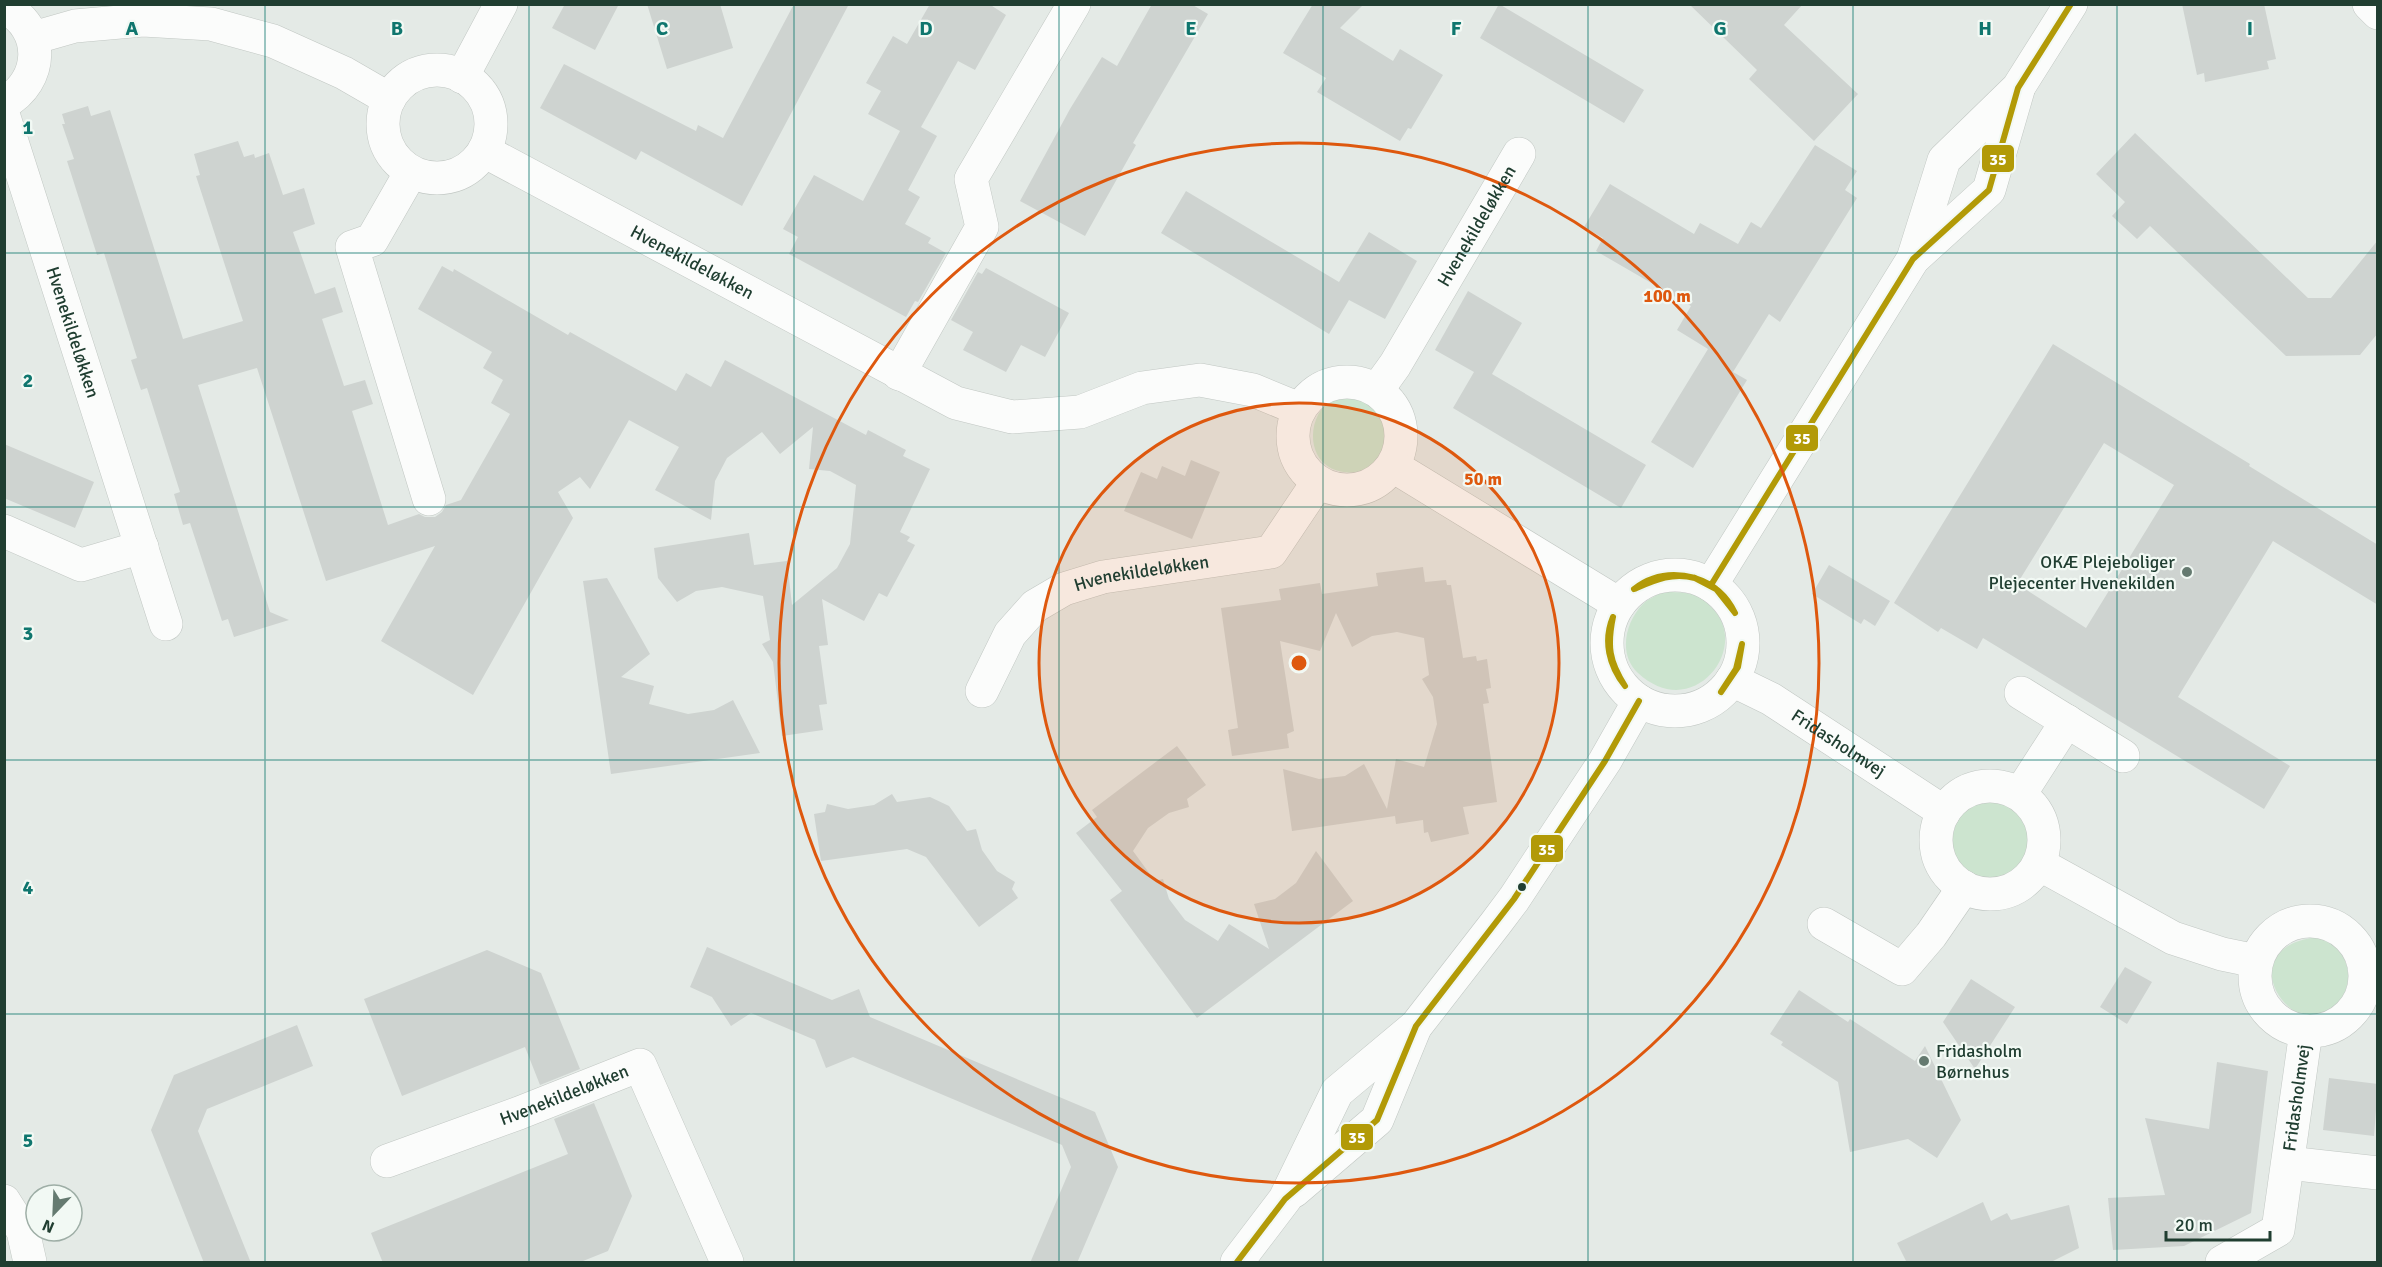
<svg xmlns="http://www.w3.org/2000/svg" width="2382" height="1267" viewBox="0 0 2382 1267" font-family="Signika,sans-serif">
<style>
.green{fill:#cce4cf}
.building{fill:#ced3d0;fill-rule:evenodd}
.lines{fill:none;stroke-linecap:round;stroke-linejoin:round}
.minor-casing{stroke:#c1c7c3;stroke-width:34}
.minor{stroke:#fbfcfb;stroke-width:33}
.bus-1-casing{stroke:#f2f9f4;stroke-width:10}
.bus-1{stroke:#b29a07;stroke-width:6}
.grid{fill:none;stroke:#0f766e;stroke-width:1.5;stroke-opacity:0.55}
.ring{fill:none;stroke:#de580e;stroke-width:3}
.poi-dot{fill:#657a70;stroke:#f2f9f4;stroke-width:2}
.bus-dot{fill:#203e31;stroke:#f2f9f4;stroke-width:2}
.labels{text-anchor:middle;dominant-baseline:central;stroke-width:4.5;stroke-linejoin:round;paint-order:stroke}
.street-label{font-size:18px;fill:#203e31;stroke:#f2f9f4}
.poi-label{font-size:18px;fill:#203e31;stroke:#f2f9f4;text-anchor:end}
.grid-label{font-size:20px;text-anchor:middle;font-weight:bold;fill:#0f766e;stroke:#f2f9f4;stroke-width:4.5;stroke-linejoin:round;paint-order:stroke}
.centre{fill:#de580e;stroke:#f2f9f4;stroke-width:3}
.ring-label{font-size:18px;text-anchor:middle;font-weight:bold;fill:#de580e;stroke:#f2f9f4;stroke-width:4.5;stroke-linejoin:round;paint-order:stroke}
.line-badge{stroke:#f2f9f4;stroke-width:2}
.badge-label{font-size:16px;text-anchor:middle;font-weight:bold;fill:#fff}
</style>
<rect width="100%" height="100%" fill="#e4eae6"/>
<!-- green -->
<path class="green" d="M1352,396l19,7 12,15 5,17 -5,19 -16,17c-12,2 -27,3 -38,-4 -24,-14 -20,-56 5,-68 5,-2 13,-2 18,-3z
M1662,592c13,0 25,0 37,4 5,2 9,8 13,12 40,39 -19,116 -74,65 -20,-18 -13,-51 5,-69 5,-5 13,-8 19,-12z
M1985,803c7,0 17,-1 23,2 19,10 26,40 13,57 -25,35 -80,10 -66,-35 1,-6 7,-15 12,-19 5,-3 13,-4 18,-5z
M2317,937c5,3 12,5 16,8 19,15 19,40 6,58 -39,51 -117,-54 -22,-66z"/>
<!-- building -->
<path class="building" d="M565,4h54l-24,46 -43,-22z
M647,4h73l13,44 -66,21z
M794,4h55l-107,202 -101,-55 -5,9 -96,-52 24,-44 132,67 2,-6 25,13z
M930,4h59l17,11 -31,55 -17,-9 -37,66 16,9 -29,54 12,7 -15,27 26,14 -3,5 18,10 -28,49 -3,-1 -9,16 -117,-63 9,-17 -15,-8 31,-54 49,26 37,-70 -32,-17 13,-23 -15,-8 27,-47 14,8z
M1152,4h39l17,10 -75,129 3,2 -51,91 -65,-35 50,-92 32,-52 15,9z
M1313,4h51l-24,24 53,33 7,-12 43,26 -32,54 -3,-1 -8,13 -83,-49 9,-14 -43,-25z
M1499,4l145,86 -20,33 -144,-85z
M1689,4h114l-19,21 74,69 -44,47 -65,-62 8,-9z
M2182,4h82l12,55 -9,2 2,8 -64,13 -1,-9 -7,2z
M88,106l3,10 19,-6 73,229 60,-18 -47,-145 4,-1 -6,-21 44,-13 6,16 10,-3 1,4 14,-5 14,42 21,-7 11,36 -22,8 22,62 20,-7 8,25 -21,7 22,67 21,-6 8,24 -21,7 36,114 31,-11 6,3h10l7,-5 4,-7 15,-5 49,-86 -19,-11 12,-23 -20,-12 9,-16 -74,-43 24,-43 11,6 1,-3 114,66 2,-3 106,59 10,-18 25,14 14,-27 141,75 2,-5 38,20 -3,6 27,13 -30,63 10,5 -3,4 8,4 -28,52 -8,-4 -15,28 -42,-22 6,46 -9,1 8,58 -8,1 4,25 -41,6 -9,-74 -11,-18 8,-4 -7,-44 -41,-9 -26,4 -19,11 -19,-24 -4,-30 95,-15 5,32 33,-4 5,44 45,-37 13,-24 6,-59 -26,-14 -21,-2 4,-42 -33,27 -18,-22 -35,26 -12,23 -4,39 -56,-30 24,-43 -50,-27 -39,69 -10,-12 -22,15 15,26 -100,177 -92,-54 54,-95 -109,35 -69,-213 -59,17 72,227 19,8 -55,17 -6,-18 -6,2 -32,-98 -7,2 -9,-31 6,-2 -33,-104 -6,2 -10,-30 6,-2 -33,-105 -7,2 -30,-94 7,-2 -12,-35h3l-3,-10z
M2135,133l173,165h23l47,-58v93l-18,22 -74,1 -136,-130 -13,13 -25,-23 13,-14 -29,-28z
M1815,145l42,26 -12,19 12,8 -77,124 -11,-8 -36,58 14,8 -54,88 -42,-26 57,-93 -31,-19 14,-24 -95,-55 7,-13 -19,-11 26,-43 84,50 6,-11 38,21 13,-22 10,6z
M1186,191l153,91 30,-50 48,29 -32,58 -36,-19 -20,34 -168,-101z
M986,268l83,45 -24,44 -24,-12 -15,27 -43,-22 10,-18 -22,-12 27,-48 4,2z
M1468,291l54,32 -30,51 154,91 -25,43 -168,-100 21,-36 -39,-22z
M2053,344l197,120 -1,2 129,79v60l-105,-64 -95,156 112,69 -26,43 -281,-171 -6,11 -36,-21 -3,4 -44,-29zM2104,443l70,42 -88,143 -69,-44z
M4,444l90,38 -19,46 -71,-30z
M1191,460l29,12 -28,67 -68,-28 17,-39 16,7 5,-13 23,10z
M1829,565l61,36 -15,25 -11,-7 -3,5 -49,-30z
M1423,567l2,15 21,-2 1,5h4l12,73 13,-2 1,5 10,-2 4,29 -5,1 3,14 -6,1 14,98 -34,5 6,27 -38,8 -3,-10 -4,1 -1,-13 -27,4 -1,-8 -103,15 -9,-62 36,10 26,-3 19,-12 23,45 9,-50 28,8 13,-43 -4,-27 -11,-18 7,-4 -5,-37 -27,-6 -25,4 -20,11 -16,-34 -16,38 -40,-10 14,90 -7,3 2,14 -57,8 -4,-26 10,-2 -17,-120 60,-8 -2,-11 41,-6 2,11 56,-8 -2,-13z
M607,578l43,76 -29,23 33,9 -5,18 39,10 26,-4 19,-10 27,53 -149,21 -28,-193z
M1177,746l29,39 -19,14 2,8 -20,6 -21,15 -15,23 22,30 8,-2 6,20 16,21 33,21 11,-17 40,25 -15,-45 21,-5 21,-16 20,-32 37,50 -156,117 -87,-118 12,-9 -46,-58 21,-16 -5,-7z
M892,794l5,8 33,-5 19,9 18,25 9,-2 6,21 15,21 18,11 -3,7 6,9 -39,29 -53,-70 -19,-8 -86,12 -7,-47 11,-2 2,-8 21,5 26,-4z
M707,947l125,53 27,-11 11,28 225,95 23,55 -41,96h-47l41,-96 -9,-22 -209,-88 -27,11 -11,-28 -64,-27 -20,13 -19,-29 -22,-10z
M487,950l54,23 39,96 -40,16 -15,-38 -123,49 -38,-97z
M2125,967l27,15 -25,42 -27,-17z
M1971,979l44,28 -40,62 -32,-47z
M1799,990l49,32 2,-3 65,42 10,-15 36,74 -24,38 -29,-19 -58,13 -12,-70 -57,-37 2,-3 -13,-8z
M297,1025l16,41 -106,43 -9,22 53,132h-47l-53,-133 23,-55z
M2217,1062l51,9 -17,142 -67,33 -71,4 -5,-52 57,-3 -20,-77 64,11z
M2329,1078l49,6 -4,52 -51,-6z
M594,1103l38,93 -24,55 -30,12h-195l-12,-30 197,-79 -14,-35z
M1983,1202l8,19 16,-8 4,7 58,-15 10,43 -30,15h-142l-10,-20z"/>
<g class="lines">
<defs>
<g id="minor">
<path d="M2369,4l9,9"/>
<path d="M4,7c42,21 40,74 0,96"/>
<path d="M33,38l42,-12 68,-6 68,4 62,17 71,32 45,26"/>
<circle cx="437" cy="124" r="54"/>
<path d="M462,77l39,-73"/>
<path id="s1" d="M4,117l162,507"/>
<path id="s2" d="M484,151l472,252 56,14 68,-5 62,-24 58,-8 53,10 46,19"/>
<path d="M411,172l-39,68 -20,7 77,252"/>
<path d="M1913,259l76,-69 29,-100"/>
<path d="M899,374l83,-147 -11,-48 103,-175"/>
<circle cx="1347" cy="436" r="54"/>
<path id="s3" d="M1377,390l18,-25 124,-211"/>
<path d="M1393,466l226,138"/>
<path d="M4,531l77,34 61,-18"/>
<circle cx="1675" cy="643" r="68"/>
<path d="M1711,585l202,-326 31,-99 74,-72 53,-84"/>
<path id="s4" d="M1732,680l39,19 173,113"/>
<path id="s5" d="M982,691l28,-57 25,-28 29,-17 39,-12 168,-25 47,-70"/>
<path d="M2021,693l102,63"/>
<circle cx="1990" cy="840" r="54"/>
<path d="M2020,794l47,-73"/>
<path d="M2039,864l134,74 49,16 34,7"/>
<circle cx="2310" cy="976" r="55"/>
<path d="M1824,924l78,45 29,-34 33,-48"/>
<path id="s6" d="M387,1161l132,-48 121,-48 87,197"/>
<path d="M2288,1163l90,10"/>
<path d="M1294,1191l83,-71 37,-90"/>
<path d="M4,1201l19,30 7,31"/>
<path d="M1237,1262l48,-63 52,-107 79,-66 80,-103 18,-24 91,-138 34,-60"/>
<path id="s7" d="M2222,1262l56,-32 28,-199"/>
</g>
</defs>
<!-- minor casing -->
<use href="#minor" class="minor-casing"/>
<!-- minor -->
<use href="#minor" class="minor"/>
<defs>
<path id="bus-1" d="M1695,578c19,6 32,18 40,35
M1695,578l21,11 19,24
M1711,585l202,-326 76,-69 29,-102 53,-84
M1634,589c18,-14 39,-17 61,-11
M1634,589c21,-9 38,-17 61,-11
M1613,617c-6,29 -4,44 12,69
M1613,617c-10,24 -4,49 12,69
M1721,692l15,-23 6,-25
M1721,692l17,-25 4,-23
M1237,1262l48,-63 92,-79 39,-94 98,-127 91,-138 34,-60"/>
</defs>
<!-- bus-1 casing -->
<use href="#bus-1" class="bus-1-casing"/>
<!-- bus-1 -->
<use href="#bus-1" class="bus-1"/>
</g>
<!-- grid -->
<path class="grid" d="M265,4v1258M529,4v1258M794,4v1258M1059,4v1258M1323,4v1258M1588,4v1258M1853,4v1258M2117,4v1258M4,253h2374M4,507h2374M4,760h2374M4,1014h2374"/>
<!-- distance rings -->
<circle cx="1299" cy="663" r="260" fill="#de580e" fill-opacity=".12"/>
<g class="ring">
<circle cx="1299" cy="663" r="260"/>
<circle cx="1299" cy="663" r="520"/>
</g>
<!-- markers -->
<g class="poi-dot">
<circle cx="2187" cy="572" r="6"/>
<circle cx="1924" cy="1061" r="6"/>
</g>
<circle class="bus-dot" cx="1522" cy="887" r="5"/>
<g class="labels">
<!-- street labels -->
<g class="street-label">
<text stroke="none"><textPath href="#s3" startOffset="192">Hvenekildeløkken</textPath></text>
<text stroke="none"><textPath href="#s2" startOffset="236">Hvenekildeløkken</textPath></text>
<text stroke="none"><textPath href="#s1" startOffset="226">Hvenekildeløkken</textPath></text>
<text stroke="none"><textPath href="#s5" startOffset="214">Hvenekildeløkken</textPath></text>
<text stroke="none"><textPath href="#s4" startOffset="124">Fridasholmvej</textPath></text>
<text stroke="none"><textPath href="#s6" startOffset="189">Hvenekildeløkken</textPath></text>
<text stroke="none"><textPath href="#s7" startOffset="198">Fridasholmvej</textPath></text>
</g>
<!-- poi labels -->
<g class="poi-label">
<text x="2175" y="562">OKÆ Plejeboliger<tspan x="2175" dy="21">Plejecenter Hvenekilden</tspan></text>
<text x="1936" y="1051" text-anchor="start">Fridasholm<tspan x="1936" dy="21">Børnehus</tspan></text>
</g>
</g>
<g class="grid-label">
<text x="132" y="35">A</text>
<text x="397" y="35">B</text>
<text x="662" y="35">C</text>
<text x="926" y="35">D</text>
<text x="1191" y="35">E</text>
<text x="1456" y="35">F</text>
<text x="1720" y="35">G</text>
<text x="1985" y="35">H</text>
<text x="2250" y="35">I</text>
<text x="28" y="134">1</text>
<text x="28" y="387">2</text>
<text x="28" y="640">3</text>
<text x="28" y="894">4</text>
<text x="28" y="1147">5</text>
</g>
<circle cx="1299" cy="663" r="9" class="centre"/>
<g class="ring-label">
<text x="1667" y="302">100 m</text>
<text x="1483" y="485">50 m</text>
</g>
<g class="line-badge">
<rect x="1981" y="144" width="34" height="29" rx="6" fill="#b29a07"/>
<rect x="1785" y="424" width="34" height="28" rx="6" fill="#b29a07"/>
<rect x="1530" y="834" width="34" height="29" rx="6" fill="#b29a07"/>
<rect x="1340" y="1123" width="34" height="28" rx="6" fill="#b29a07"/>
</g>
<g class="badge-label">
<text x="1998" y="165">35</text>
<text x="1802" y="444">35</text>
<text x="1547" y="855">35</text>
<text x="1357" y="1143">35</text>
</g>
<!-- border -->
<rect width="2382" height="1267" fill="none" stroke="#203e31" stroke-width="12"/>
<!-- north arrow -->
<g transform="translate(54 1213) rotate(203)"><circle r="28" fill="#f2f9f4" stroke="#9eaea6" stroke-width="1.5"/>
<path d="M0-4.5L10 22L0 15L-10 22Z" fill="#657a70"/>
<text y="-9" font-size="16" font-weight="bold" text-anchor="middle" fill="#203e31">N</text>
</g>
<!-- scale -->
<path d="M2166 1231v9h104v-9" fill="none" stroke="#203e31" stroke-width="3"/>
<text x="2175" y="1231" font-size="18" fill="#203e31" stroke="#f2f9f4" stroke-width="4.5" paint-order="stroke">20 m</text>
</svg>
